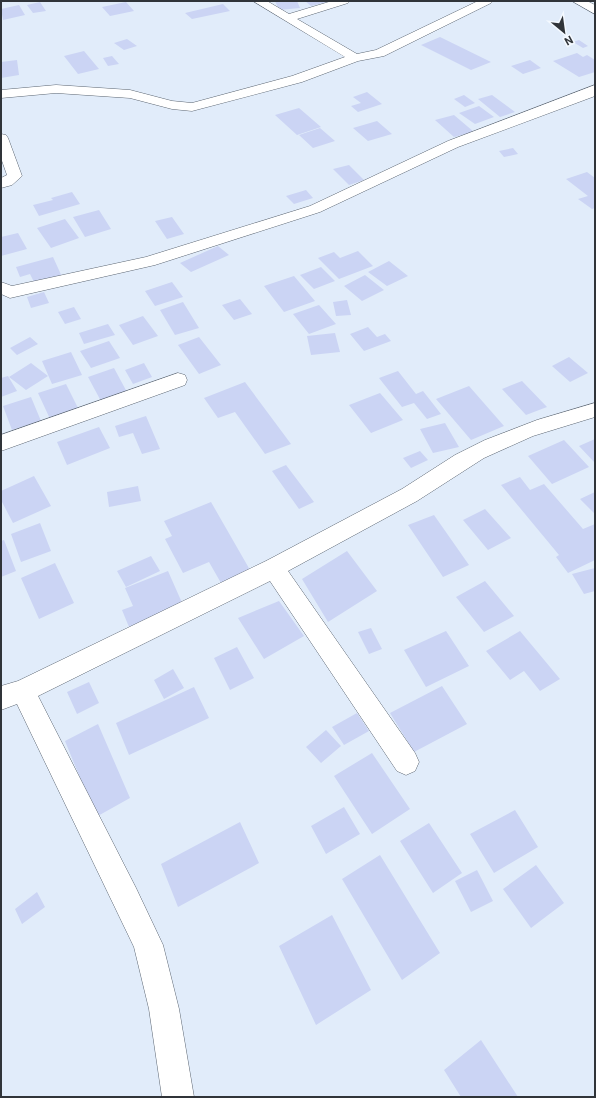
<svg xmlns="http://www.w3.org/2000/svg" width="596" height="1098" viewBox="0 0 596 1098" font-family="Roboto,sans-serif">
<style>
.building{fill:#cbd4f4}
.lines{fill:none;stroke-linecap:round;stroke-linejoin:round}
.street-casing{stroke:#5c6672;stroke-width:1}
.secondary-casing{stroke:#5c6672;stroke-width:1}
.street{fill:#fff;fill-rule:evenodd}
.secondary{fill:#fff;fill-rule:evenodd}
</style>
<rect width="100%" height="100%" fill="#e1ecfa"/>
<!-- building -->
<path class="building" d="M275,1h22l3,7 -21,2z
M305,1h22v1l-16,4z
M40,2l6,9 -13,2 -6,-8z
M126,2l8,9 -24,5 -8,-9z
M223,4l7,7 -38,8 -7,-6z
M19,5l6,10 -22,5 -2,-11z
M440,37l51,25 -20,8 -50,-25z
M127,39l10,7 -13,4 -10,-7z
M579,40l9,6 -5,2 -10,-6z
M84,51l15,18 -21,5 -14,-18z
M577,53l6,4 4,-2 8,5v12l-16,5 -26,-16z
M112,56l7,8 -11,2 -5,-8z
M17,60l2,15 -18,3v-16z
M530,60l11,8 -18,6 -12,-8z
M367,92l15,12 -24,8 -7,-6 10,-3 -8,-6z
M464,95l11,8 -10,4 -11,-8z
M492,95l23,17 -15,5 -22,-18z
M479,106l15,11 -19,7 -16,-11z
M299,108l22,19 -24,8 -22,-20z
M454,115l20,17 -20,5 -19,-17z
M377,121l15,13 -24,7 -15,-13z
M320,128l15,13 -22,7 -14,-13z
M513,148l5,6 -14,3 -5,-6z
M349,165l15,15 -15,5 -16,-16z
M587,172l8,6v30l-3,1 -14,-10 10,-3 -22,-17z
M306,190l7,8 -19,6 -8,-8z
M72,192l8,12 -41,12 -6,-11 20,-5 -2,-2z
M99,210l12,19 -26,8 -12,-20z
M172,217l12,17 -17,5 -12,-18z
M65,219l14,19 -28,10 -14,-20z
M18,233l9,16 -26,7v-19z
M218,246l11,9 -38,17 -11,-9z
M358,251l15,15 -34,13 -21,-21 16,-6 6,6z
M53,257l10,22 -27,7 -6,-12 -10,3 -4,-10z
M389,261l19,15 -21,10 -19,-14z
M321,267l14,14 -21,8 -14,-14z
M365,275l19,15 -22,11 -18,-15z
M294,276l21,25 -31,11 -20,-26z
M172,282l11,15 -28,9 -10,-15z
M44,292l5,11 -18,5 -4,-11z
M240,299l12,15 -18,6 -12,-15z
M347,300l4,15 -15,1 -3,-14z
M183,302l16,26 -24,7 -15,-25z
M319,305l17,19 -27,10 -16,-20z
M74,307l7,12 -16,5 -7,-12z
M143,316l15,20 -25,9 -14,-20z
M108,324l7,11 -31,9 -5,-11z
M368,327l9,10 8,-3 6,7 -27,10 -14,-17z
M335,333l5,19 -29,3 -4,-19z
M30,337l8,7 -21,11 -7,-7z
M199,337l22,28 -22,9 -21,-29z
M109,341l11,17 -29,10 -11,-17z
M71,352l11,23 -30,9 -10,-23z
M569,357l19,16 -18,9 -18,-16z
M31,363l17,13 -22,14 -17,-13z
M144,363l8,14 -19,7 -8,-14z
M114,368l14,26 -26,9 -14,-26z
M398,371l18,23 7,-3 18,23 -14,5 -13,-16 -12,4 -23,-29z
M8,376l9,15 -16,6v-19z
M522,381l25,26 -21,8 -24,-26z
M245,382l46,62 -26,10 -30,-42 -17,6 -14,-20z
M66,384l14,28 -29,9 -13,-28z
M469,386l35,40 -33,14 -35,-41z
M380,393l23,27 -32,13 -22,-28z
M31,397l10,24 -29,9 -9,-24z
M146,416l14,33 -18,5 -9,-21 -14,4 -4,-11z
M445,423l14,24 -26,6 -13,-24z
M99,427l11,21 -43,17 -10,-23z
M595,439v24l-16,-17z
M564,440l25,27 -37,17 -24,-28z
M420,451l8,9 -17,8 -8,-10z
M286,465l28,37 -15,7 -27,-38z
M34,476l17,30 -38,17 -12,-23v-9z
M520,477l10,13 14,-6 39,45 12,-5v36l-27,13 -12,-16 3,-2 -58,-70z
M138,486l3,15 -32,6 -2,-15z
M595,492v22l-15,-15z
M211,502l39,68 -29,13 -12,-21 -26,11 -18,-34 7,-3 -8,-15z
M485,509l26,29 -23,12 -25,-30z
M434,515l35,50 -26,12 -35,-52z
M40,523l11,28 -30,11 -10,-28z
M4,540l12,31 -15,6v-36z
M347,551l30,40 -49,31 -26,-43z
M151,556l9,15 -34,16 -9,-16z
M55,563l19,40 -35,16 -18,-41z
M595,568v23l-11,3 -12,-20z
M168,571l15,34 -54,22 -7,-17 11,-4 -8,-18z
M485,581l29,35 -30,16 -28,-35z
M279,601l25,35 -40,23 -26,-41z
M371,628l11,21 -13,5 -11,-22z
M446,631l23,35 -43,21 -22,-37z
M520,631l40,48 -20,12 -16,-20 -14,9 -24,-29z
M237,647l17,31 -24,12 -16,-32z
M173,669l11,19 -20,11 -10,-19z
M89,682l10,21 -22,11 -10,-22z
M442,686l25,38 -53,28 -24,-39z
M194,687l15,31 -80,37 -13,-32z
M357,713l12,18 -25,14 -12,-18z
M98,724l32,74 -34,19 -31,-76z
M326,730l15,16 -20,17 -15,-16z
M372,753l38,56 -38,25 -38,-58z
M344,807l16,27 -34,20 -15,-28z
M515,810l23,37 -44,26 -24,-39z
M240,822l19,41 -81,44 -17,-43z
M429,823l33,50 -29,20 -33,-52z
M380,855l60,98 -38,27 -60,-101z
M536,865l28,38 -33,25 -28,-39z
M477,870l16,31 -22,11 -16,-31z
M37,892l8,15 -23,17 -7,-15z
M332,915l39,75 -55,35 -37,-79z
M481,1040l37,57h-57l-17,-27z"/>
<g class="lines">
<defs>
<path id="street" d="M253,1h14l22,13 43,-13h18l-2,2 -51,16 60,35 19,-4 102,-49h15l-2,2 -107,53 -26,5 -56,21 -110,29 -20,-2 -42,-11 -74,-5 -55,5v-8l55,-5 74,5 42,11 20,2 100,-27 53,-19z
M595,85v11l-137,51 -138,65 -165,53 -145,33 -9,-4v-12l11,4 134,-29 164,-51 138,-65z
M1,134l5,1 2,3 14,38 -10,9 -11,3v-10l6,-3 -6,-17z
M178,373l7,2 2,5 -2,5 -184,66v-16z
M595,403v14l-62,19 -49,22 -67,43 -129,70 127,182 4,9 -4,9 -9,4 -9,-4 -127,-190 -232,115 98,192 27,57 16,64 15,88h-32l-13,-88 -15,-62 -117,-243 -16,6v-24l17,-5 248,-120 136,-72 53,-34 30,-15 52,-20z"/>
<path id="secondary" d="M572,1h15l8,4v9z"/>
</defs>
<!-- street casing -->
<use href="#street" class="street-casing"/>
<!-- secondary casing -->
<use href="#secondary" class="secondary-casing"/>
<!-- street -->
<use href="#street" class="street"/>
<!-- secondary -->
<use href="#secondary" class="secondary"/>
</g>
<!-- border -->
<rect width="596" height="1098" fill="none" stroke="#303439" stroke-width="4"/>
<!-- north arrow -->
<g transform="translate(564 32) rotate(151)" stroke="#f4f9ff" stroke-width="3" paint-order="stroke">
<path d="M0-3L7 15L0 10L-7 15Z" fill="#303439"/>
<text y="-6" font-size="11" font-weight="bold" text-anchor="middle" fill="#303439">N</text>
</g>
</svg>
